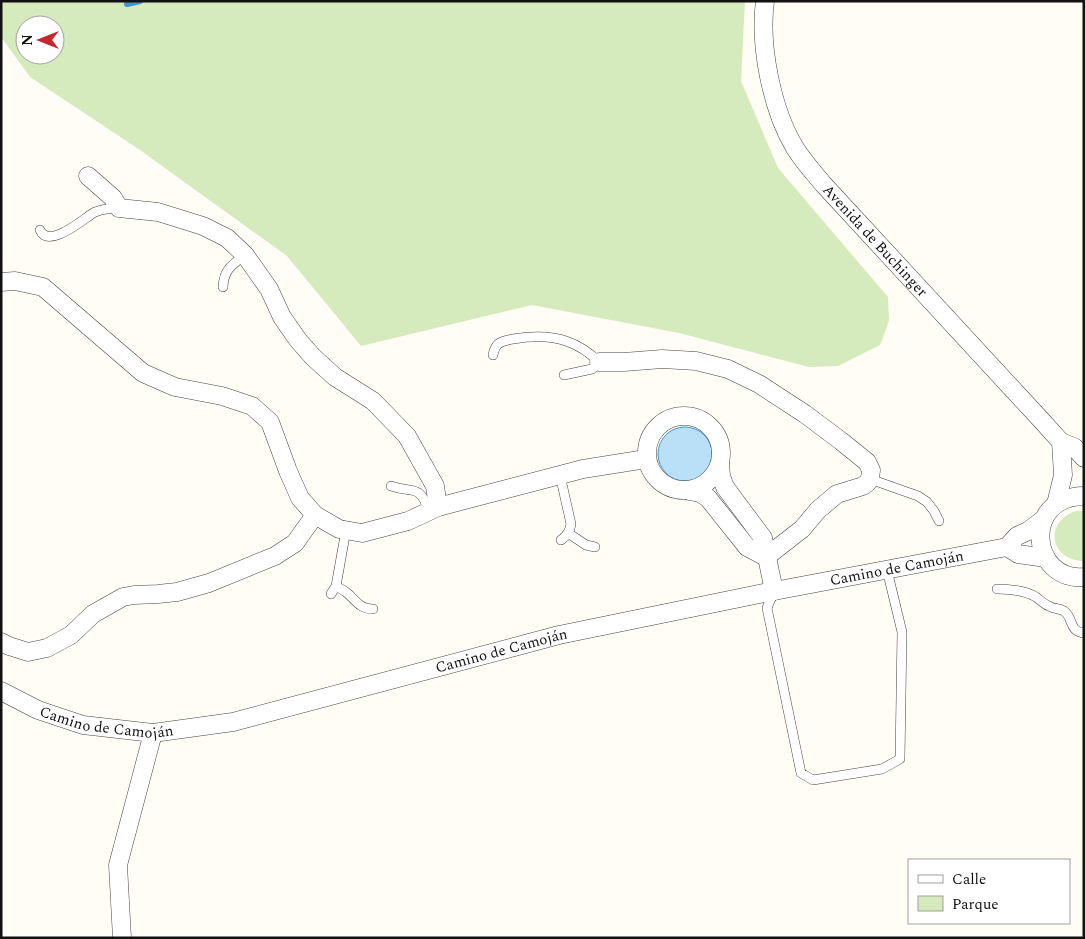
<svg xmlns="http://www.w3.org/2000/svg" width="1085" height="939" viewBox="0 0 1085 939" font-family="Spectral,serif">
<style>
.green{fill:#d5ebbd;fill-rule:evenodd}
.water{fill:#b9e0f7;stroke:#3f96cf}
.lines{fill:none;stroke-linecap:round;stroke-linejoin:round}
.stream{stroke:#3f96cf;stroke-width:6}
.lane-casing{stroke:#444;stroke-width:10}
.street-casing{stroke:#444;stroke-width:19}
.lane{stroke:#fff;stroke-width:9}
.street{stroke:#fff;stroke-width:18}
.labels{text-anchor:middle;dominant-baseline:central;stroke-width:5;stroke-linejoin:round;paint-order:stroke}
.street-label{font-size:15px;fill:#111;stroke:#fff}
</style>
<rect width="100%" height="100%" fill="#fffdf5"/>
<!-- green -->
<path class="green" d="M1,1h744l-4,80 37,87 110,129 1,24 -9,24 -42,21 -29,1 -130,-34 -147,-28 -171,41 -74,-90 -147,-106 -110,-73 -29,-40zM25,25h30v30h-30z
M1076,511h8l-1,50c-34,-1 -39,-40 -7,-50z"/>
<!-- water -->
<path class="water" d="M658 454a27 27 0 1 1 54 0a27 27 0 1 1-54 0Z"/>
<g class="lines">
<!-- stream -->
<path class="stream" d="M127,4l13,-3"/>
<defs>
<path id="lane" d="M40,230c9,20 44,-12 55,-18 8,-3 15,-4 24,-4
M223,287c1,-18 9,-22 22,-32
M493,355c1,-5 2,-8 5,-11 4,-3 9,-4 15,-5 18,-3 36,-4 53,2 12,4 24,12 33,21l-7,7 -28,6
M560,475l11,49c-1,7 -4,12 -10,16
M870,479l48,17 9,6 7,9 5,10
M391,486c23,8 28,-3 38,25
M568,533l18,12 9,2
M336,586c3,2 7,4 10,6 10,8 13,17 27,17
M997,589c14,0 27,1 39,8 4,3 8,7 13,9 4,3 10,2 15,5 10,7 4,20 20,22
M774,591l-7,17 34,165 12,7 69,-11 18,-10 2,-127 -15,-62
M331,594l5,-8 10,-56"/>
<g id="street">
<path id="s1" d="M765,1c-6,45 7,109 30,147 8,13 19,25 29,37l219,237 18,20 13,5 10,11"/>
<path d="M88,176l25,22 6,10 39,4 45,14 24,12 18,17 24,34 13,28 16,23 15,17 22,20 38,24 34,35 28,50 3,21"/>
<path d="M1,282l14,-1 28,6 100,86 32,14 47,9 30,10 18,16 18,49 12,27 15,17 24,14 23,4 46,-12 30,-14 145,-38 63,-10"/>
<path d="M599,362h25l38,-3 34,2 32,8 31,15 46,30 36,27 26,21 4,8 -1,9 -3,4 -4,3 -26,8 -19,16 -16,19 -36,28"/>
<circle cx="684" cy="453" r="37"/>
<path d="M720,464l1,12 4,11 38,51 11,53"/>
<path d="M689,491l11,2 8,5 39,49 19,10"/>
<path d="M1084,496c-63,1 -53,86 0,81"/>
<path d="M1056,504l7,-29 -2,-33"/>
<path d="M1007,547l11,7 28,4"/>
<path d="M1,642l8,4 19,6 19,-4 24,-13 22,-21 30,-17 11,-2 24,-1 19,-2 32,-9 66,-27 20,-13 20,-28"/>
<path id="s2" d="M1,691l37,19 45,15 70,8 80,-11 326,-87 215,-44 233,-44 10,-11 11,-5 16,-12"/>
<path d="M122,938l-4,-73 35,-132"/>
</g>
</defs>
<!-- lane casing -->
<use href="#lane" class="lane-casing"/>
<!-- street casing -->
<use href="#street" class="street-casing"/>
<!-- lane -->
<use href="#lane" class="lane"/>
<!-- street -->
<use href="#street" class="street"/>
</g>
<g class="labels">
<!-- street labels -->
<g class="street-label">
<text stroke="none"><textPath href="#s1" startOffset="275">Avenida de Buchinger</textPath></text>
<text stroke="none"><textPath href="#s2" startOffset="922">Camino de Camoján</textPath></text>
<text stroke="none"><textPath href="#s2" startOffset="518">Camino de Camoján</textPath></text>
<text stroke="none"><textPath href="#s2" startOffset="112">Camino de Camoján</textPath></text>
</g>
</g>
<!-- border -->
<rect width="1085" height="939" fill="none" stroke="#111111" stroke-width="5"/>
<!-- legend -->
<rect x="908" y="859" width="162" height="65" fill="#ffffff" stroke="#a0a0a0"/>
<rect x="918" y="875" width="25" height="8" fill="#ffffff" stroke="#a0a0a0"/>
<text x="952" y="884" font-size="15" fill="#111111">Calle</text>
<rect x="918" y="896" width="25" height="15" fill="#d5ebbd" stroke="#a0a0a0"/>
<text x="952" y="909" font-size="15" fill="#111111">Parque</text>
<!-- north arrow -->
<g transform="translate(40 40) rotate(270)"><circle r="24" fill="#ffffff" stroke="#a0a0a0"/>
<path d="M0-4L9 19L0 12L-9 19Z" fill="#c4262e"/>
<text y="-8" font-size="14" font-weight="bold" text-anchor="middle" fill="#111111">N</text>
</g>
</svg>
